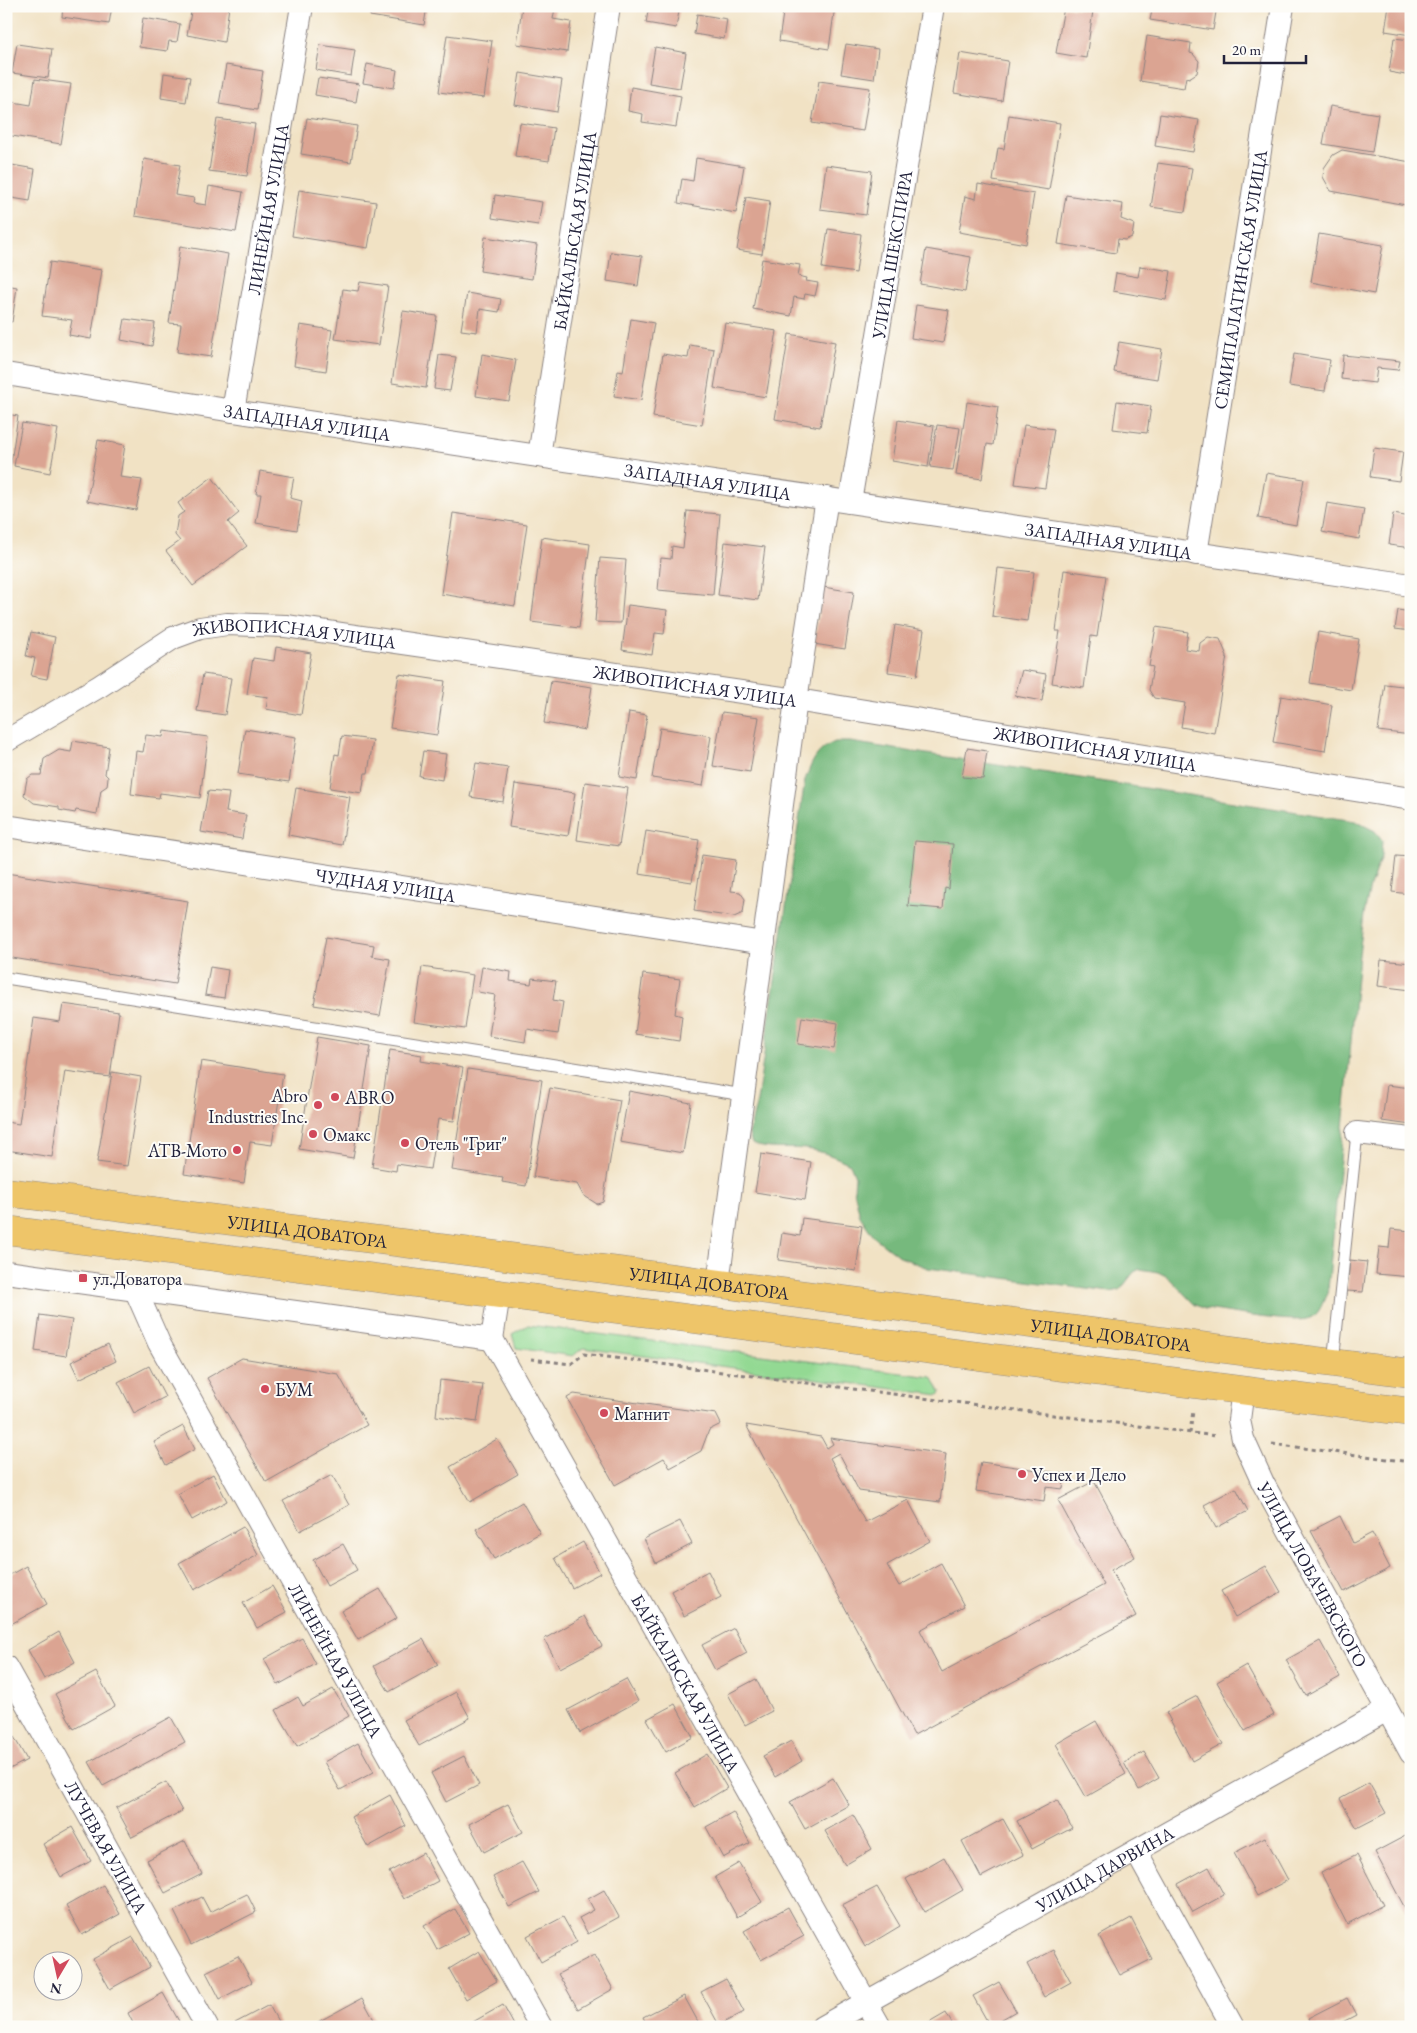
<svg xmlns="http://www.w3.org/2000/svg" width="1417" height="2033" viewBox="0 0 1417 2033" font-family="'EB Garamond',serif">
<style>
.green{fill:#93d993;stroke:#5a7e67}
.forest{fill:#76b97d;stroke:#4c6e5c}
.building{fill:#dba492}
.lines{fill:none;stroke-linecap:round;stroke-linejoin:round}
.lane-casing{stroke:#8a8280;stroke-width:13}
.street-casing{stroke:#8a8280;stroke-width:24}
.primary-casing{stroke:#8a8280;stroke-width:29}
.path{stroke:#8a8280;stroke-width:3;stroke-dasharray:4 4;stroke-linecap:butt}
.lane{stroke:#fff;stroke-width:11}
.street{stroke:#fff;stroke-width:22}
.primary{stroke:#eec569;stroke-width:28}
.poi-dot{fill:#d1495b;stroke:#fdfcf7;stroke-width:2}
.labels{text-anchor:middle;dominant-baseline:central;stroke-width:4;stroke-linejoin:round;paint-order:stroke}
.street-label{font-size:18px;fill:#22223b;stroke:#fdfcf7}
.poi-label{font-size:18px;fill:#22223b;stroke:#fdfcf7;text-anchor:start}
</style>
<rect width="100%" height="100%" fill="#fdfcf7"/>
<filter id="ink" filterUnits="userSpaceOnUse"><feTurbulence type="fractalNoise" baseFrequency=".02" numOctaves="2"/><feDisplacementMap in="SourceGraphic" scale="10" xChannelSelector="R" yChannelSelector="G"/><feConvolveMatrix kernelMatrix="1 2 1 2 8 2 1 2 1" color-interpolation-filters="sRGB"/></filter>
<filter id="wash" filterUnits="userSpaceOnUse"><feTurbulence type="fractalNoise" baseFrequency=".0096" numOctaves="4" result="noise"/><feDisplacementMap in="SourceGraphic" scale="20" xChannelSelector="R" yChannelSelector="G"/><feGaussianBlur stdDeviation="1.12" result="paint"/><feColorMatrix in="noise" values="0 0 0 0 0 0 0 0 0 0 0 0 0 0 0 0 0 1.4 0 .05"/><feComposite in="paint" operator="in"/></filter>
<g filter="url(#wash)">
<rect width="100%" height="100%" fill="#f1e2c4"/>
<!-- green -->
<path class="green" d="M528,1325l404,52 9,16 -2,2 -356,-47 -10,8 -57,-8 -4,-14z"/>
<!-- forest -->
<path class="forest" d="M835,742h15l505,79 20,10 7,10 -1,15 -11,31 -6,28 -5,40 -31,335c-4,9 -7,21 -15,27 -14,9 -88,-6 -108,-8l-11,-5 -26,-27 -10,-5 -18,-3 -6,3 -14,18 -10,2 -182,-24 -28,-11 -26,-20 -14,-21 -6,-26 1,-14 -5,-12c-14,-7 -28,-13 -44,-15 -18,-2 -37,2 -54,-5l-3,-10 8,-33 48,-321c7,-18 11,-30 30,-38z"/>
<g id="blocks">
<!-- building -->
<path class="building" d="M63,6h49l-3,18 -47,-7z
M192,6l37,1 -5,35 -37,-7z
M372,6h55l-3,19 -54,-9z
M522,6l33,2 -2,11 18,3 -4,30 -50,-8z
M649,6h31l-4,22 -30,-5z
M784,6h51l-6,43 -50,-8z
M1153,6h64l-4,24 -63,-10z
M1389,6h22v29l-26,-4z
M1064,7l29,4 -7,47 -30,-5z
M697,14l30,5 -3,20 -30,-5z
M143,18l37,6 -3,18 -8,-1 -2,10 -28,-4z
M447,35l45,6 -8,57 -45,-6z
M1147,36l44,7 -1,10 3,1 6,7 -2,12 -8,5 -3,-1 -2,11 -44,-7z
M1394,38l17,2v36l-22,-4z
M17,44l35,5 -4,29 -36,-5z
M846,44l32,5 -4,30 -33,-5z
M320,45l35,5 -4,26 -35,-6z
M655,47l31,6 -6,35 -31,-5z
M960,53l48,8 -6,40 -48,-8z
M367,64l30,6 -3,18 -31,-5z
M226,65l37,6 -6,39 -38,-6z
M164,73l26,4 -4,25 -25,-4z
M520,73l42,7 -5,32 -42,-7z
M318,78l41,6 -3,18 -41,-7z
M35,79l36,5 -10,60 -55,-9 1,-34 24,4z
M819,81l51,7 -7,43 -51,-8z
M631,87l50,9 -5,31 -34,-5 1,-8 -15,-3z
M1330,106l48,8 -6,38 -49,-8z
M1160,114l39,6 -6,32 -38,-6z
M1009,115l51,8 -11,67 -56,-9 5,-33 6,1z
M307,118l50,8 -6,36 -50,-8z
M217,119l38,5 -8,52 -38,-5z
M520,123l34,5 -5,33 -34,-5z
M1342,150l69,12v44l-80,-15 -8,-14 1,-9 9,-13z
M696,158l48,8 -8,47 -58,-10 4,-24 11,2z
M144,159l36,6 -5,30 19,3 -1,5 13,2 3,-19 34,6 -7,40 -101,-16z
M1158,163l34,5 -7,44 -34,-5z
M6,164l29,5 -5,32 -24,-4z
M826,165l46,6 -6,44 -46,-6z
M978,184l56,10 -8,50 -67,-12 6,-36 11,3z
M299,190l77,12 -8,46 -76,-12z
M495,195l47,7 -4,23 -46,-7z
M1066,195l57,9 -2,15 13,5 -2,13 -7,3 -7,-1 -2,14 -58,-9z
M746,197l24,4 -8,53 -25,-4z
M828,229l33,5 -5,39 -34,-5z
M1319,234l64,11 -9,49 -63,-12z
M485,237l52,8 -5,34 -52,-8z
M180,246l48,8 -17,103 -34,-5 4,-28 -12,-1z
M926,249l45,8 -6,35 -45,-8z
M611,252l31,4 -4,30 -31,-5z
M762,259l38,6 -2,11 9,2 -1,3 12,2 -3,13 -10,-2 -1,5 -10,-2 -3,19 -38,-7z
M50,262l52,8 -11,69 -22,-4 3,-15 -30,-4z
M1140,266l31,5 -5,29 -53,-9 3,-18 22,4z
M360,282l28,4 -9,59 -44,-6 8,-50 15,2z
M6,285l11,2 -5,35 -6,-1z
M467,293l34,6 -2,13 -19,-3 -3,23 -16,-2z
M916,305l33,5 -6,33 -32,-5z
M403,311l34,5 -11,72 -34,-5z
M125,319l30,4 -3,23 -31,-6z
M631,319l23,4 -13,77 -27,-4 4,-25 5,1z
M725,323l52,8 -11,66 -52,-9z
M300,325l32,5 -6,41 -32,-5z
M789,334l46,8 -15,85 -45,-8z
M1119,342l43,7 -5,30 -43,-7z
M690,345l24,4 -12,76 -49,-8 10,-63 25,4z
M482,354l34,6 -7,41 -33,-5z
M1294,354l36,6 -5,31 -36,-5z
M439,355l17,2 -6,34 -16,-2z
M1343,355l57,6 -2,9 -21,-2 -2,15 -34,-4z
M1117,401l34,5 -4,27 -34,-4z
M967,402l31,5 -5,38 -6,-1 -5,35 -26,-4z
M6,414l12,2 -9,59 -3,-1z
M898,420l36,6 -6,41 -36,-6z
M22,423l36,6 -8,44 -36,-7z
M937,425l23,3 -7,42 -23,-3z
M1024,425l30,4 -9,59 -30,-4z
M98,440l27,5 -5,32 22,3 -6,30 -49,-9z
M1374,448l29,4 -4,29 -29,-4z
M260,471l34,6 -4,21 12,3 -5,29 -41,-7 5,-29h-5z
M1266,473l38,6 -8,46 -38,-7z
M212,477l27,36 -11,9 19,24 -54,40 -27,-35 14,-10 -5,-6 3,-19 6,-4 -6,-9z
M1327,503l37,6 -5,30 -37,-7z
M687,511l33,3 -7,81 -55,-5 3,-32 10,1 1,-13 11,2z
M453,513l74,11 -12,82 -74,-12z
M1393,514l18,3v31l-22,-3z
M542,537l48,7 -11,84 -48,-6z
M725,542l40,5 -7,53 -40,-5z
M600,558l26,2 -5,63 -26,-1z
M998,568l36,4 -7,49 -35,-5z
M1064,570l42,6 -9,61 -6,-1 -7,52 -32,-5 8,-52h-4z
M823,587l31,5 -9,57 -31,-5z
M628,605l39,5 -3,24 -9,-1 -3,22 -30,-5z
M1398,610l13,2v19l-16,-2z
M895,625l29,5 -7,46 -29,-4z
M1156,627l32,5 -3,17 14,2 1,-8 8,-6 12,2 7,17 -13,77 -33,-6 4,-24 -31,-5 -5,-8 4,-23 -4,-1z
M31,632l24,5 -8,42 -16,-3 4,-18 -9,-2z
M1318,632l41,7 -8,51 -41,-7z
M276,647l35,6 -10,62 -35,-6 2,-12 -21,-3 6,-36 21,3z
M1022,670l24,4 -4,27 -27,-5z
M203,674l28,4 -6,37 -28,-4z
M399,674l46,7 -8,54 -47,-7z
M551,681l41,6 -7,43 -41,-7z
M1385,684l26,3v48l-33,-4z
M1281,696l51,9 -7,46 -52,-9z
M629,712l18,3 -10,65 -18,-3z
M722,712l37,5 -9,55 -37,-6z
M660,728l51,8 -8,50 -51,-8z
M245,729l51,8 -7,45 -51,-8z
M164,731l44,6 -8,61 -40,-5 -1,5 -28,-4 5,-43 7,1 3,-17 17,2z
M342,736l31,4 -5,33h-3l-3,20 -32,-5 5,-34 4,1z
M73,741l36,6 -4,27 3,3 -1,9 -6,4 -4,24 -21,-4 -1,3 -16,-3v-3l-25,-4 -10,-8 3,-16 5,-4h9l3,-16 15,-9 12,2z
M967,748l20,3 -4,28 -21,-2z
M423,751l23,3 -4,26 -23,-4z
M476,763l32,5 -5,34 -33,-5z
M585,782l43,6 -9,58 -42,-6z
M515,784l60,9 -7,43 -59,-9z
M296,788l54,9 -8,48 -54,-10z
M208,791l21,2 -3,19 20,3 -4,24 -41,-7z
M646,831l53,9 -7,42 -53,-8z
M915,841l38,3 -4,45 -4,-1 -2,21 -35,-3z
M702,855l34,5 -5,31 9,1 5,7 -2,14 -9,4 -40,-6z
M1396,856l15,1v37l-19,-2z
M6,873l182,28 -13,83 -169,-27z
M326,937l48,8 -2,11 18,3 -10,57 -66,-11z
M1381,960l30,3v27l-33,-4z
M210,967l18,3 -4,28 -19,-3z
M422,967l51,8 -8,54 -51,-7z
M482,967l29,5 -1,9 21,3 1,-6 24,3 -3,19 10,2 -5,32 -31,-5 -2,13 -36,-6 6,-41 -17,-3z
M643,974l37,5 -5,35 7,2 -3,25 -44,-7z
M63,1004l56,8 -9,65 -45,-6 -13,86 -46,-7v-28l13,2 15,-106 26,4z
M802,1017l36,6 -4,26 -36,-5z
M317,1037l54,9 -18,112 -54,-9z
M390,1050l32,5 -1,6 42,7 -9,53 -16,-2 -8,50 -33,-5 -1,7 -24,-4z
M201,1061l82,13 -11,71 -22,-3 -6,41 -60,-9z
M468,1069l74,11 -16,106 -24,-4 1,-4 -51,-8z
M112,1072l29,5 -14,89 -30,-4z
M1387,1085l24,3v37l-29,-4z
M550,1088l70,12 -17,102 -6,2 -14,-9 -6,-11 -44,-7z
M629,1091l62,12 -8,50 -63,-11z
M761,1154l50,8 -6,38 -50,-8z
M802,1218l60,8 -6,45 -78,-11 4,-27 18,3z
M1391,1229l20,2v46l-35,-3 3,-27 10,1z
M1350,1260l17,2 -4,30 -16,-1z
M40,1315l32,5 -6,36 -31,-5z
M108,1344l8,17 -37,18 -8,-17z
M242,1358l96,16 29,51 -101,57 -59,-104z
M149,1366l16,31 -31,16 -16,-31z
M440,1380l43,5 -6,37 -41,-6z
M574,1394l142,20 5,10 -12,6 -8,21 -31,17 -6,-10 -49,27 -48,-87z
M746,1425l75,12 6,11 6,-4 -3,-6 116,16 -6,48 -81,-11 -20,-38 -9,5 35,64 43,-22 22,41 -43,24 12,21 42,-23 23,43 -44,24 22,42 162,-87 -46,-85 36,-19 41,76 -24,13 25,46 -222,119z
M183,1426l12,23 -29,16 -12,-23z
M497,1439l21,35 -48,28 -20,-35z
M981,1462l84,12 -2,15 -17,-2 -2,14 -68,-10z
M213,1474l14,27 -35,19 -14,-26z
M332,1475l17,30 -49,26 -17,-30z
M1236,1488l12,23 -32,17 -12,-23z
M522,1502l18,31 -46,26 -18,-30z
M1340,1516l13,27 19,-10 18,35 -46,24 -33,-61z
M680,1521l12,23 -36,19 -12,-24z
M243,1527l15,28 -64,35 -15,-27z
M583,1542l17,31 -28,15 -17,-30z
M343,1544l14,26 -30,16 -14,-26z
M26,1566l21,38 -36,20 -5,-8v-39z
M1266,1566l15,26 -46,25 -14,-26z
M708,1571l13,26 -37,19 -13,-25z
M272,1586l15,26 -30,16 -14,-25z
M380,1589l17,29 -39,22 -17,-29z
M585,1616l17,30 -42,22 -16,-29z
M734,1628l13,25 -32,17 -13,-25z
M59,1632l16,30 -31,17 -16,-29z
M302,1638l14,26 -38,21 -14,-26z
M423,1639l15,26 -49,27 -15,-26z
M1320,1641l20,36 -34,19 -20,-36z
M1246,1665l28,50 -29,16 -28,-49z
M96,1672l19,34 -41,23 -19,-35z
M626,1679l12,22 -58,32 -12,-23z
M756,1679l16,32 -27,14 -17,-31z
M333,1689l16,27 -52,30 -21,-36 22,-13 5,9z
M456,1692l14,26 -51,28 -15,-26z
M1197,1696l26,48 -31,17 -26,-49z
M675,1704l18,33 -27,15 -19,-33z
M171,1717l14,25 -82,44 -14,-24z
M1096,1721l30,53 -40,23 -30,-53z
M14,1737l13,23 -21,11v-30z
M791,1741l11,20 -27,16 -12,-21z
M358,1743l16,29 -34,18 -16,-28z
M1144,1752l15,26 -20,12 -15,-27z
M707,1754l20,34 -32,19 -20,-34z
M464,1756l15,29 -33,17 -15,-29z
M833,1778l16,27 -44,24 -15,-27z
M166,1782l16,29 -50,26 -16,-29z
M1369,1783l17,30 -29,15 -17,-29z
M390,1795l16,31 -38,21 -17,-30z
M1057,1800l15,28 -40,21 -15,-28z
M508,1804l15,28 -39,20 -15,-28z
M733,1812l17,31 -27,15 -17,-31z
M853,1815l19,34 -27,16 -20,-34z
M1003,1819l20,36 -42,22 -19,-36z
M72,1827l19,34 -30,16 -18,-33z
M1411,1833v77l-4,2 -32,-60z
M1265,1837l23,43 -31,16 -23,-43z
M185,1841l17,33 -37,19 -18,-33z
M423,1853l15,28 -34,18 -15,-27z
M1357,1855l26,50 -36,19 -26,-51z
M944,1857l19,33 -38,22 -19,-33z
M522,1862l17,30 -30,15 -16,-30z
M739,1863l23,39 -25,15 -22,-40z
M1209,1867l15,28 -31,17 -15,-28z
M103,1885l17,29 -38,21 -16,-29z
M877,1887l23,39 -35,21 -23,-42z
M604,1890l15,27 -31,17 -9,-16 15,-8 -6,-11z
M247,1894l9,18 -65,33 -17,-34 28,-14 8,15z
M788,1907l16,29 -43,24 -17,-29z
M455,1909l14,24 -32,17 -13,-24z
M563,1917l14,25 -36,20 -14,-26z
M1131,1918l21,41 -32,16 -21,-39z
M133,1937l17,30 -40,22 -17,-30z
M1054,1950l17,32 -27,15 -17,-33z
M479,1951l18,30 -31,18 -17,-30z
M594,1955l19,34 -35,20 -20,-35z
M238,1956l14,26 -32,17 -14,-27z
M726,1979l18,33 -25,13 -18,-33z
M999,1982l17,29 -26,15 -17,-30z
M163,1993l17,30 -6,4h-39l-7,-14z
M684,1996l17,31h-53l-5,-10z
M362,1998l16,29h-60l-2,-4z
M1347,1998l9,17 -23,12h-21l-4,-9z
M269,2005l12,22h-44l-2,-4z
M503,2005l12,22h-51z
M946,2013l8,14h-32z"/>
</g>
</g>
<g filter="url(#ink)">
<use href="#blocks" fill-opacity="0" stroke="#8a8280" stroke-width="1"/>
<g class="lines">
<defs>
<path id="lane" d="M6,978l738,117
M1333,1363l24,-230"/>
<g id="street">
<path id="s1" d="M6,374l227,37 1178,174"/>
<path id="s2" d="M233,411l69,-405"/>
<path id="s3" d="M539,456l70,-450"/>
<path id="s4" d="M850,502l83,-496"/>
<path id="s5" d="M1196,554l87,-548"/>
<path id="s6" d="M6,741l94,-55 73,-48 27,-10 27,-4 59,2 510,74 615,99"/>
<path id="s7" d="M6,826l758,117"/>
<path d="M1357,1133l54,6"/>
<path d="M6,1272l486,67 7,-45"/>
<path d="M718,1283l78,-583 31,-202"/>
<path id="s8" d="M136,1291l23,52 382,684"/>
<path id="s9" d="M492,1339l388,688"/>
<path id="s10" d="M1243,1390l-4,30 4,19 20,44 148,270"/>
<path id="s11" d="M6,1667l201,360"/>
<path d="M1136,1851l97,176"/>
<path id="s12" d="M822,2027l565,-317"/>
</g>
<g id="primary">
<path id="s13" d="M6,1192l1405,181"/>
<path d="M6,1230l1405,182"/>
</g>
</defs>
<!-- lane casing -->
<use href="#lane" class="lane-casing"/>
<!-- street casing -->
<use href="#street" class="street-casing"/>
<!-- primary casing -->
<use href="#primary" class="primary-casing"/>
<!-- path -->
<path class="path" d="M531,1359l40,5 13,-10 632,82
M1190,1433l3,-22
M1272,1444l139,18"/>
<!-- lane -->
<use href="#lane" class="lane"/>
<!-- street -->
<use href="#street" class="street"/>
<!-- primary -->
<use href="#primary" class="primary"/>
</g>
</g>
<!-- markers -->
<g class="poi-dot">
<circle cx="335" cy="1097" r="5"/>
<circle cx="318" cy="1105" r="5"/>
<circle cx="313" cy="1134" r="5"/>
<circle cx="405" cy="1143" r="5"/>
<circle cx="237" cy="1150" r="5"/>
<rect x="78" y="1273" width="10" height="10" rx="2.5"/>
<circle cx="265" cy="1389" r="5"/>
<circle cx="604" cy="1413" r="5"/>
<circle cx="1022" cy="1474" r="5"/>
</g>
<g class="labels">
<!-- street labels -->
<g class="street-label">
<text stroke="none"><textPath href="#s2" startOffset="205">ЛИНЕЙНАЯ УЛИЦА</textPath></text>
<text stroke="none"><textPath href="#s3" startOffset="228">БАЙКАЛЬСКАЯ УЛИЦА</textPath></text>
<text stroke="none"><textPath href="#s4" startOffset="251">УЛИЦА ШЕКСПИРА</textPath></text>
<text stroke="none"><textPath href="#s5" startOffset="278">СЕМИПАЛАТИНСКАЯ УЛИЦА</textPath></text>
<text stroke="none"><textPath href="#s1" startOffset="305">ЗАПАДНАЯ УЛИЦА</textPath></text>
<text stroke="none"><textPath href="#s1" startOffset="710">ЗАПАДНАЯ УЛИЦА</textPath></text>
<text stroke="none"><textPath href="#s1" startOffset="1115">ЗАПАДНАЯ УЛИЦА</textPath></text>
<text stroke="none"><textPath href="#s6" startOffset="320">ЖИВОПИСНАЯ УЛИЦА</textPath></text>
<text stroke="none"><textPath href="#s6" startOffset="725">ЖИВОПИСНАЯ УЛИЦА</textPath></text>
<text stroke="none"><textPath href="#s6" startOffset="1130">ЖИВОПИСНАЯ УЛИЦА</textPath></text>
<text stroke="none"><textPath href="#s7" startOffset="384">ЧУДНАЯ УЛИЦА</textPath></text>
<text stroke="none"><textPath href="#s13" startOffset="304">УЛИЦА ДОВАТОРА</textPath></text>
<text stroke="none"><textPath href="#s13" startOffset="709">УЛИЦА ДОВАТОРА</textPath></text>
<text stroke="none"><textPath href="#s13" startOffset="1114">УЛИЦА ДОВАТОРА</textPath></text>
<text stroke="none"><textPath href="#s10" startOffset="202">УЛИЦА ЛОБАЧЕВСКОГО</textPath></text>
<text stroke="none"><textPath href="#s8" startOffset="420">ЛИНЕЙНАЯ УЛИЦА</textPath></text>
<text stroke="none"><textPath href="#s9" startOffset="395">БАЙКАЛЬСКАЯ УЛИЦА</textPath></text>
<text stroke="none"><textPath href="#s11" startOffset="206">ЛУЧЕВАЯ УЛИЦА</textPath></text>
<text stroke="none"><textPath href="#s12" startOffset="324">УЛИЦА ДАРВИНА</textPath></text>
</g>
<!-- poi labels -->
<g class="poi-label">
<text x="308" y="1095" text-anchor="end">Abro<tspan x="308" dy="21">Industries Inc.</tspan></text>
<text x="345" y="1097">ABRO</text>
<text x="323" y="1134">Омакс</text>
<text x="415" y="1143">Отель "Григ"</text>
<text x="227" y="1150" text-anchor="end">АТВ-Мото</text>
<text x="93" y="1278">ул.Доватора</text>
<text x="275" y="1389">БУМ</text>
<text x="614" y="1413">Магнит</text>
<text x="1032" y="1474">Успех и Дело</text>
</g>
</g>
<!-- margin -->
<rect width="1417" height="2033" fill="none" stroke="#fdfcf7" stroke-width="25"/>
<!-- north arrow -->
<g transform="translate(58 1976) rotate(189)"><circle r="24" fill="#fdfcf7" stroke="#a5a5ac"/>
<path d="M0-4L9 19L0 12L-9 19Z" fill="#d1495b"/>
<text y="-8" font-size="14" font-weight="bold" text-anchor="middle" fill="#22223b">N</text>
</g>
<!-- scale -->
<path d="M1224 55v8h82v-8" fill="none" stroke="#22223b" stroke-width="2.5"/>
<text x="1232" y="55" font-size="15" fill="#22223b" stroke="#fdfcf7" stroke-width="4" paint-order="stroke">20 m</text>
</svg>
